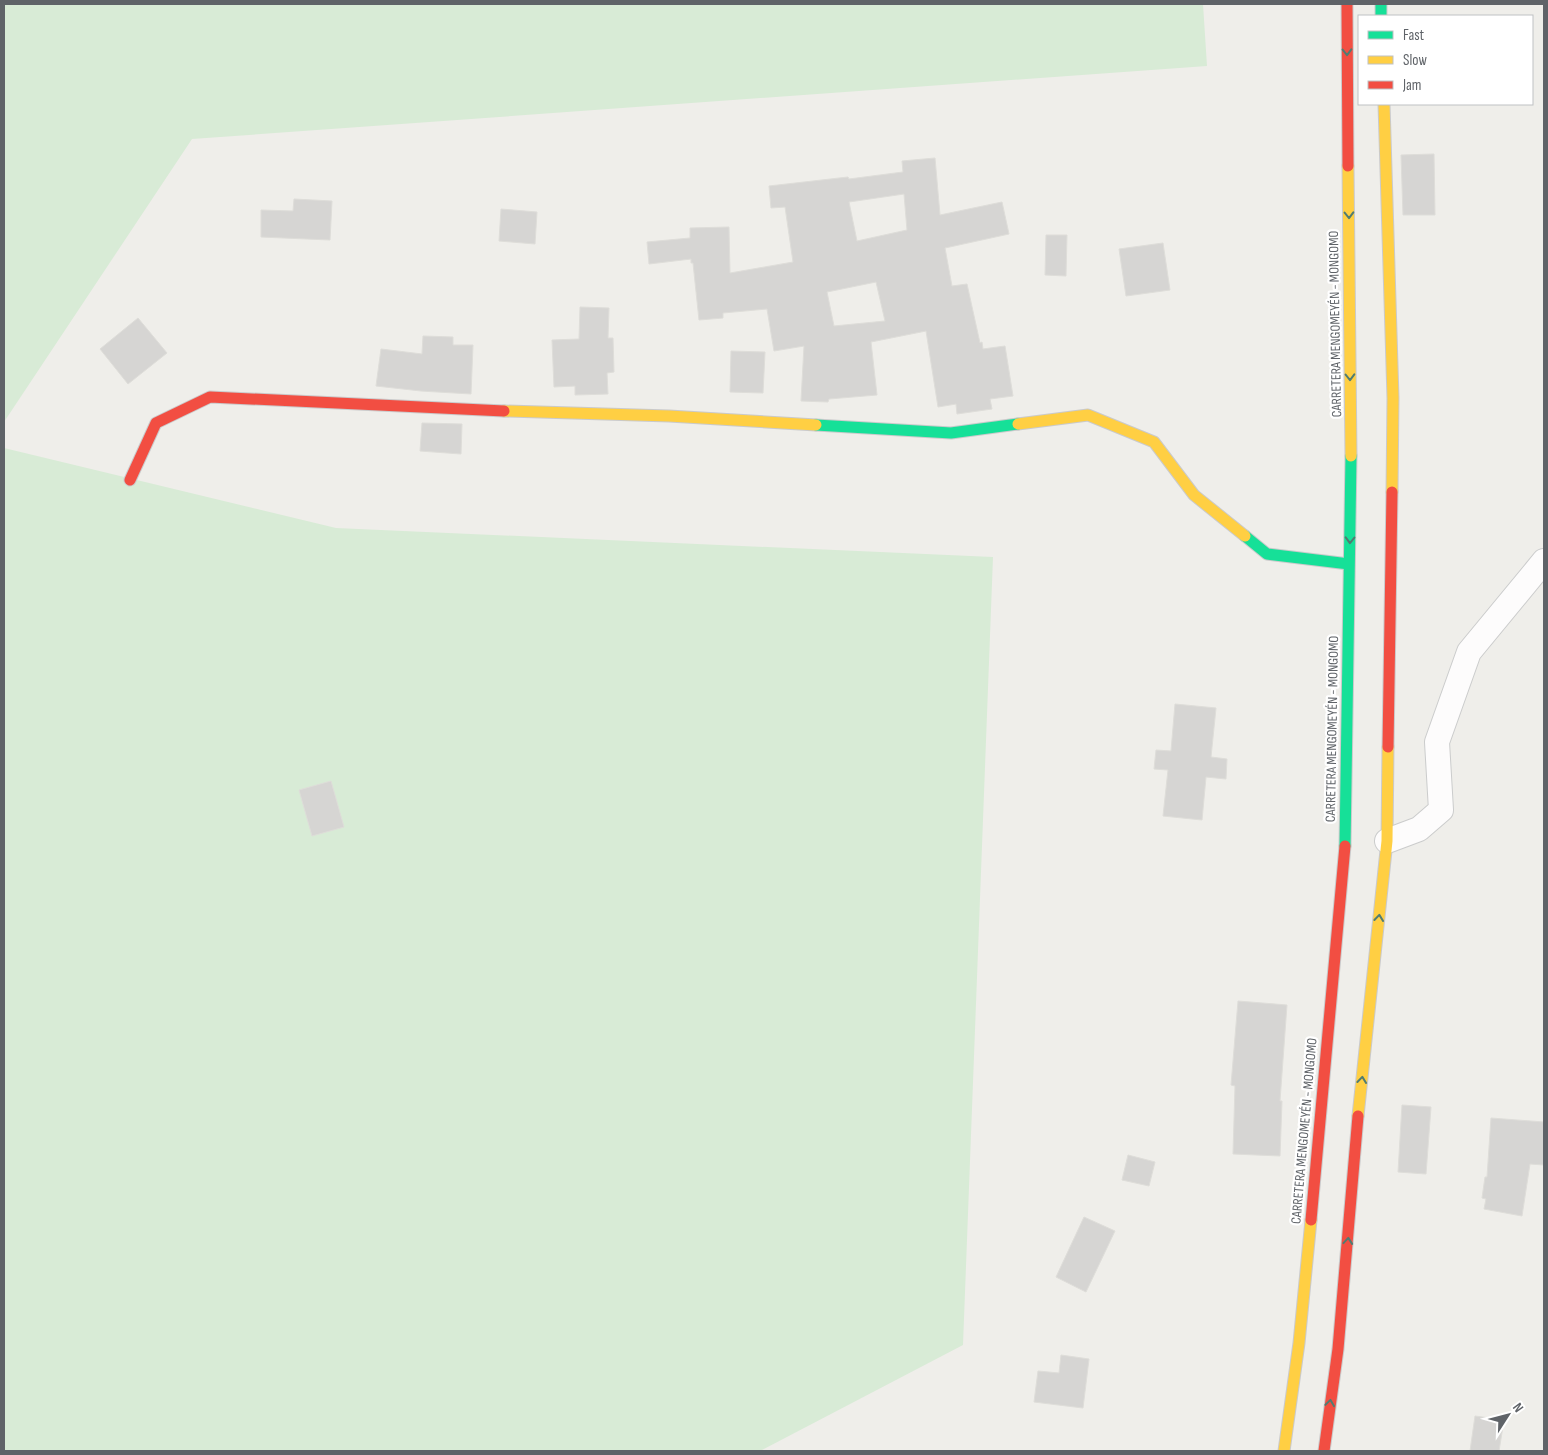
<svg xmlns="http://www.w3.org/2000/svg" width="1548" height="1455" viewBox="0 0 1548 1455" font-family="'Sofia Sans Condensed',sans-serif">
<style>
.green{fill:#d8ebd6}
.building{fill:#d6d5d3;stroke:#deddd9;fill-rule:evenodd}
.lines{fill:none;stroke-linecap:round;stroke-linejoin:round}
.street-casing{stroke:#cbcccc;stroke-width:26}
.fast-casing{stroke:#cacacb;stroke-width:13}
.slow-casing{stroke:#cacacb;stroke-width:13}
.jam-casing{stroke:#cacacb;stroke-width:13}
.street{stroke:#fdfcfc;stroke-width:24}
.fast{stroke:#16e098;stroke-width:11}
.slow{stroke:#ffcf43;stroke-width:11}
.jam{stroke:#f24e42;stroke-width:11}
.oneway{stroke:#507c72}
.labels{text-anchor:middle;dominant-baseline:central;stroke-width:4.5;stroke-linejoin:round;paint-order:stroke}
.street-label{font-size:14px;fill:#5f6368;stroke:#fff}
</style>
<rect width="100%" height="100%" fill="#efeeea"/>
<!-- green -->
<path class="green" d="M4,4h1199l4,62 -1015,73 -188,283z
M4,448l332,80 657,29 -30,788 -203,106h-756z"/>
<!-- building -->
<path class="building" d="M1434,154l1,61h-32l-2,-60z
M935,158l5,57 62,-13 7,32 -64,14 7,38 15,-2 13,59 2,-1 1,7 22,-3 8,50 -23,3 2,10 -35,5 -1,-10 -18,3 -12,-76 -55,11 6,53 -48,4 -1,3 -27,-1 3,-55 -30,5 -7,-42 -44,4v5l-24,2 -6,-57h-2v-4l-42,5 -2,-22 43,-4v-10l39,-1 1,46 63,-11 -8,-55 -14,1 -2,-22 79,-9 1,2 54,-7 -1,-11zM904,194l3,36 -50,11 -8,-39zM876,282l9,39 -51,5 -7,-34z
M294,199l38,2 -2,39 -69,-3v-27l32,1z
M501,209l36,3 -2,32 -36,-3z
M1046,235h21l-1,41 -21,-1z
M1163,243l7,47 -44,6 -7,-47z
M580,307l29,1 -1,30h5l1,34 -7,1 1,21 -33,1v-9l-21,1 -2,-47 27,-1z
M138,318l29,35 -39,31 -28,-35z
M423,336l30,1v8h20l-2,49 -50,-3 -45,-5 5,-37 41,5z
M731,351l34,1 -2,41 -33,-1z
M422,423l40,1 -1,30 -41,-3z
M1175,704l41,4 -5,49 16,2 -1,20 -20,-2 -4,43 -39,-4 5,-46 -14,-1 2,-19 15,1z
M331,781l13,46 -32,9 -13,-46z
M1238,1001l49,4 -7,96h2l-2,55 -47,-2 2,-68 -4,-1z
M1402,1105l29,2 -5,67 -28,-2z
M1491,1118l53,4v43l-14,-1 -8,52 -38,-7 2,-10 -4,-1 3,-21h2z
M1128,1155l27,7 -6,24 -27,-6z
M1084,1217l31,14 -29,61 -30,-15z
M1061,1355l28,4 -6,49 -49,-6 4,-31 21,2z
M1475,1416l29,4 -5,31h-29z"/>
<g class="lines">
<defs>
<path id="street" d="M1387,841l32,-12 22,-19 -4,-68 32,-90 75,-91"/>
<path id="fast" d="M1381,4v12
M816,425l135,8 67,-9
M1245,536l22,18 82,10
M1345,846l6,-390"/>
<path id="slow" d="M1384,104l9,294 -1,94
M1348,166l3,290
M504,411l165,5 147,9
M1018,424l70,-9 66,27 40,53 51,41
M1358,1116l29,-275 1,-94
M1284,1451l15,-108 12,-123"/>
<path id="jam" d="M1347,4l1,162
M130,480l26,-57 54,-26 294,14
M1388,747l4,-255
M1311,1220l34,-374
M1324,1451l14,-102 20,-233"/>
</defs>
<!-- street casing -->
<use href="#street" class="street-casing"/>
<!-- fast casing -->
<use href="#fast" class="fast-casing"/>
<!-- slow casing -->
<use href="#slow" class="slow-casing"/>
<!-- jam casing -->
<use href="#jam" class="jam-casing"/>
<!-- street -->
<use href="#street" class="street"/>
<!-- fast -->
<use href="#fast" class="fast"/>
<!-- slow -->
<use href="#slow" class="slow"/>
<!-- jam -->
<use href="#jam" class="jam"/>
</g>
<!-- one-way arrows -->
<defs><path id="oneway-chevron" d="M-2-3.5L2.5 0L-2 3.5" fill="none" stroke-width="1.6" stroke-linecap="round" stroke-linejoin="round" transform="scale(1.25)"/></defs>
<g class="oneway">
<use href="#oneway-chevron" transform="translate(1347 52) rotate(89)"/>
<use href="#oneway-chevron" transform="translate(1349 215) rotate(89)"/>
<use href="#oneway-chevron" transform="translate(1350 377) rotate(89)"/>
<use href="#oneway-chevron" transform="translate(1350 540) rotate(91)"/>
<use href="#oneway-chevron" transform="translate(1379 918) rotate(-84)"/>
<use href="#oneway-chevron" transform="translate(1362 1080) rotate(-84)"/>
<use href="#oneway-chevron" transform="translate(1348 1241) rotate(-85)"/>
<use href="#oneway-chevron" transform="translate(1330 1403) rotate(-82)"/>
</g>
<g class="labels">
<!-- street labels -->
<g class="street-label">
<text transform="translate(1335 324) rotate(-91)">CARRETERA MENGOMEYÉN - MONGOMO</text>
<text transform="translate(1332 729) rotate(-89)">CARRETERA MENGOMEYÉN - MONGOMO</text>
<text transform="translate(1304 1131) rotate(-85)">CARRETERA MENGOMEYÉN - MONGOMO</text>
</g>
</g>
<!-- border -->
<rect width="1548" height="1455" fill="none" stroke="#5f6368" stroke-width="10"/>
<!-- legend -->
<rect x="1358" y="15" width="175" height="90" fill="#ffffff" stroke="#bfc1c3"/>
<rect x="1368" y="31" width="25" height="8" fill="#16e098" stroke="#bfc1c3"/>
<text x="1403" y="40" font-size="15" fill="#5f6368">Fast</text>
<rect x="1368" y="56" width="25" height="8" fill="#ffcf43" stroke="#bfc1c3"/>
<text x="1403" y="65" font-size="15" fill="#5f6368">Slow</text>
<rect x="1368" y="81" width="25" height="8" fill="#f24e42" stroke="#bfc1c3"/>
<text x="1403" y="90" font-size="15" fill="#5f6368">Jam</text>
<!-- north arrow -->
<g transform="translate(1508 1415) rotate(54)" stroke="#ffffff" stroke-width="4" paint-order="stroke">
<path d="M0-4L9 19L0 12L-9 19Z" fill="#5f6368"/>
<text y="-8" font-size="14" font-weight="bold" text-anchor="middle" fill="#5f6368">N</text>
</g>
</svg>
